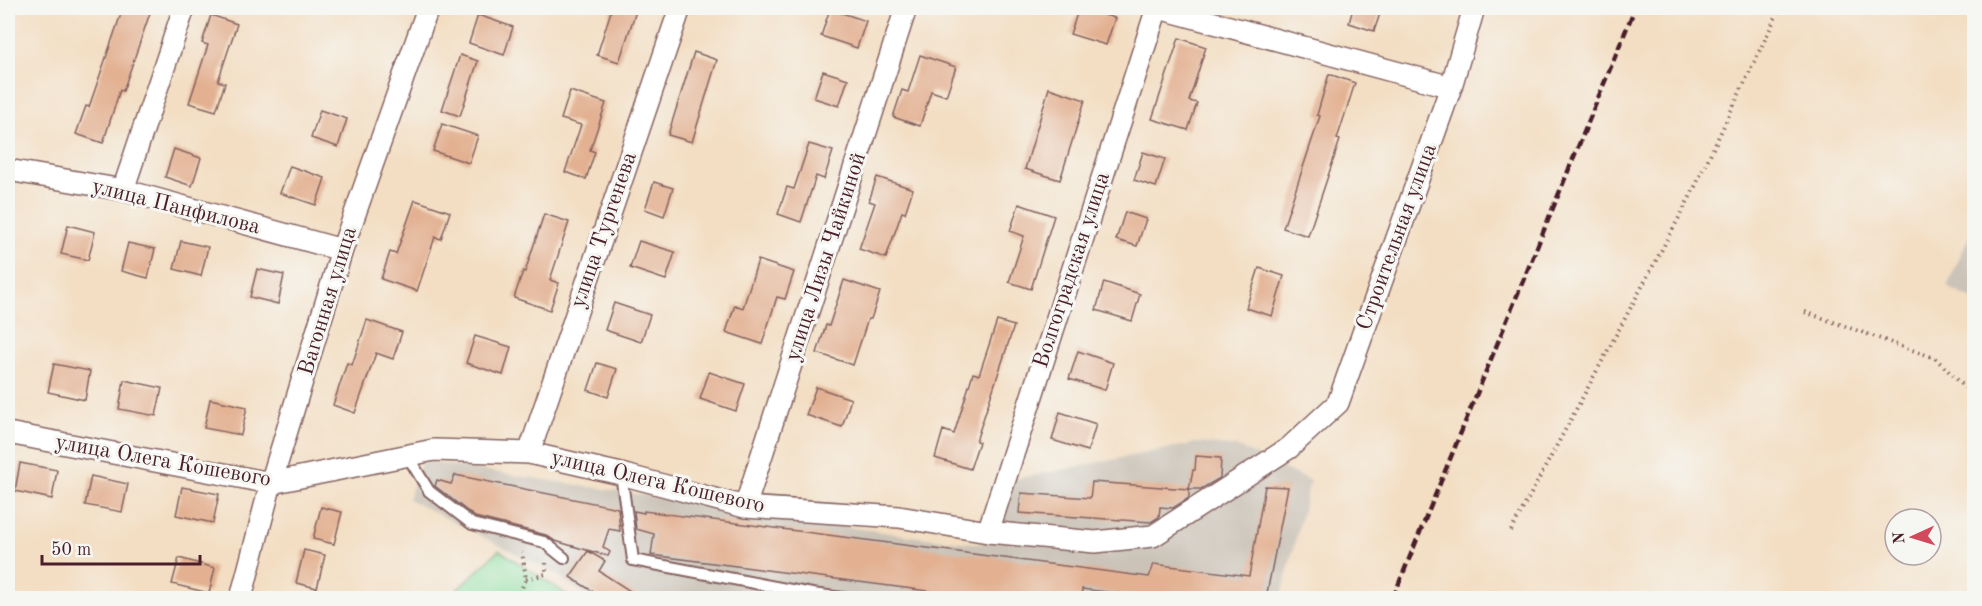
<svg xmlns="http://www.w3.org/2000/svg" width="1982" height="606" viewBox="0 0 1982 606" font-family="'Old Standard TT',serif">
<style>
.industrial{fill:#cbc3b8}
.green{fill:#8cdfa0;stroke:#6b7f66;stroke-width:1.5}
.building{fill:#e3b192}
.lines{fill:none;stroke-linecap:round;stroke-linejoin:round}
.lane-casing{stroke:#856260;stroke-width:14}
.street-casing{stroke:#856260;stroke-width:24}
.path{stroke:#856260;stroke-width:4;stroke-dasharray:1.5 4.5;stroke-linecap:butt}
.lane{stroke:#fff;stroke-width:10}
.street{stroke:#fff;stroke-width:21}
.rail{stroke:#4a1f2b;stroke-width:4.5;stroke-dasharray:9 4.5;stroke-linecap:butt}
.labels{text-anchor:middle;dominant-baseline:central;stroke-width:6;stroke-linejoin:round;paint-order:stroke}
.street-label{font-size:22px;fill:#4a1f2b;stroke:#f6f6f2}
</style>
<rect width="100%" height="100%" fill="#f6f6f2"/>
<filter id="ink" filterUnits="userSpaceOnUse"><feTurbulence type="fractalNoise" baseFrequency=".0167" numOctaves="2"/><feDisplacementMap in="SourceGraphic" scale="12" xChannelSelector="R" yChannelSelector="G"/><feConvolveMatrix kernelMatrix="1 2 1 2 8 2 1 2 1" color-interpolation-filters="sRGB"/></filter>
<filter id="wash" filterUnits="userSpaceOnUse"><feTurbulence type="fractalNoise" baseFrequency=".008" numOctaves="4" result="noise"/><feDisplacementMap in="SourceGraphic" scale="24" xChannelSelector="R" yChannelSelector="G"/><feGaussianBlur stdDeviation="1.35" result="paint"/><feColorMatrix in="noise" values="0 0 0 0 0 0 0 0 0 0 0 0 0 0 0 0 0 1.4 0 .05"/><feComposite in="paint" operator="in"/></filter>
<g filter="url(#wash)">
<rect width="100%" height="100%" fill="#f3dec3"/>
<!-- industrial -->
<path class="industrial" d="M1974,224v76l-27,-13z
M1197,443l41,4 72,34 -29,117h-693l-32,-24 -148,-75 14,-38 487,75 72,8 34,-65z"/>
<!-- green -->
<path class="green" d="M499,550l73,48h-119l3,-7z"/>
<g id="blocks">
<!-- building -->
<path class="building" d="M123,8h11l16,5 -27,78 -3,-1 -17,53 -27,-9 10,-28 3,1z
M612,8h25l-18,54 -22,-7z
M1079,8l36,10 -9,27 -36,-11z
M1353,8h29l-8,23 -25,-8z
M830,9l36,12 -9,27 -36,-12z
M211,15l26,9 -19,57 7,2 -9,28 -27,-8 19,-58 -6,-2z
M478,15l35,12 -9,28 -35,-12z
M1179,38l27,9 -17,54 8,2 -9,27 -36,-11z
M694,52l23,8 -25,82 -24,-7z
M460,55l18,6 -18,55 -18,-6z
M920,55l36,12 -10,29 -15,-5 -11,35 -27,-9 9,-27 6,2z
M823,71l25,8 -9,27 -25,-8z
M1329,74l26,9 -18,56 3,1 -32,96 -25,-8 37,-112 -3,-1z
M1049,88l36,12 -25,80 -35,-11z
M570,91l36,12 -16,47 5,2 -9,27 -21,-7 16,-47 -20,-6z
M320,110l27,9 -9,28 -27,-9z
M442,124l36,12 -9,27 -36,-12z
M809,144l24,7 -9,28 -8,-3 -15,46 -23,-8 9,-27 7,2z
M174,149l27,9 -9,28 -27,-9z
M1143,152l22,7 -9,28 -22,-7z
M290,166l35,12 -9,27 -36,-12z
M877,177l36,12 -8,24 -3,-1 -16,46 -27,-9 16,-46 -6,-2z
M654,182l19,6 -9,28 -19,-7z
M415,200l35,12 -9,27 -6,-2 -18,54 -36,-12 9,-27 6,2z
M1019,204l35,12 -23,73 -22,-7 15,-46 -14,-5z
M1125,212l21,7 -9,27 -21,-6z
M544,214l25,8 -19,58 9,3 -9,27 -36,-12 9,-27 2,1z
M68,225l27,7 -7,28 -27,-6z
M181,241l27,6 -7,29 -27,-7z
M639,241l36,11 -9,28 -36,-12z
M128,243l27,6 -7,29 -27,-7z
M758,260l36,12 -9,27 -8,-2 -15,47 -36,-12 9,-27 8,3z
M1259,268l25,8 -12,40 -26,-8z
M257,269l27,6 -6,29 -28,-7z
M844,280l36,12 -9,27h-3l-15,46 -36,-12 9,-28 3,1z
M1104,282l36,12 -8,27 -36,-11z
M614,303l36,12 -9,27 -36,-12z
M367,320l35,12 -9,27 -17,-6 -21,60 -22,-8 14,-42 5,2z
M997,321l17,5 -38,115 3,1 -9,27 -35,-11 8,-28 11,4 19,-61 6,2z
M475,336l36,11 -8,28 -37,-12z
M1078,351l35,12 -8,27 -36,-11z
M597,363l20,6 -9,28 -20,-7z
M54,364l36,7 -5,29 -37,-8z
M709,372l36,12 -9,27 -36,-12z
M124,380l38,8 -6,28 -37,-7z
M816,387l35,12 -9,28 -36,-12z
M210,399l37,8 -6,28 -37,-7z
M1060,412l36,12 -8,27 -36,-11z
M1196,456l25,2 -1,20 -19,11h-12l4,-19h2z
M20,463l37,7 -5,29 -37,-8z
M455,475l163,33 2,23 -11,-2 -6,18 7,5 -2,4 -53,-15 -9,-6 -71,-18 -40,-31 2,-6 14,4z
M91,476l37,8 -6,28 -37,-7z
M1092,482l97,7v9l-16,10 -13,-1 -1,10 -8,5 -132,-9 2,-20 69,5z
M1265,486l23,1 -22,111h-117v-1l-67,-8 -1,9h-99l-331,-43 3,-21 -18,-5 -2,-18 10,2v-2l505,66 5,-13 95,12z
M182,487l37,7 -6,29 -37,-8z
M321,507l21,5 -8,32 -21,-5z
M304,550l21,5 -8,33 -21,-5z
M588,551l17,10 -6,10 42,27h-38l-33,-21z
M179,558l36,10 -6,25 -37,-9z"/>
</g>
</g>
<g filter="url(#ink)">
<use href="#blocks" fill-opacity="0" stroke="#856260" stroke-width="1.5"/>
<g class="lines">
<defs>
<path id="lane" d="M407,455l22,36 43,33 72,18 20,16
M621,474l12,86 179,34v4
M812,594l31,4"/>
<path id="street" d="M1159,8l292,79
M8,170l115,20 219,60
M123,190l61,-182
M8,433l263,50 163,-33 95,3 92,21 124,33 154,10 89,15 107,10 58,-6 136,-88 49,-45 113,-316 23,-79
M529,453l151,-445
M745,507l161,-499
M988,532l169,-524
M241,598l30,-115 71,-233 86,-242"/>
</defs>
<!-- lane casing -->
<use href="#lane" class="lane-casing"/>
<!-- street casing -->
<use href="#street" class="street-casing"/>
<!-- path -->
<path class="path" d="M1805,312l130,46 39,38
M1511,531l179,-334 90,-189
M526,579l20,-5v-12
M517,598l9,-19 -4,-27"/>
<!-- lane -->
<use href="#lane" class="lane"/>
<!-- street -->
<use href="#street" class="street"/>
<!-- rail -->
<path class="rail" d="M1393,598l242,-590"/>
</g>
</g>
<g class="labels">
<!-- street labels -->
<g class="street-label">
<text transform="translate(176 207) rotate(14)">улица Панфилова</text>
<text transform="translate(604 230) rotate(-71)">улица Тургенева</text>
<text transform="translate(1397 237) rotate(-70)">Строительная улица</text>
<text transform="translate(826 257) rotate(-72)">улица Лизы Чайкиной</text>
<text transform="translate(1072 270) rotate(-72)">Волгоградская улица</text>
<text transform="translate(328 301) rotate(-73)">Вагонная улица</text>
<text transform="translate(163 461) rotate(10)">улица Олега Кошевого</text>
<text transform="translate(658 482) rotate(13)">улица Олега Кошевого</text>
</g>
</g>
<!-- margin -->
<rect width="1982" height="606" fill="none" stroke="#f6f6f2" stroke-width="30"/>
<!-- north arrow -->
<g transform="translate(1913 537) rotate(266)"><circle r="28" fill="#f6f6f2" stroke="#b1a0a2" stroke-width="1.5"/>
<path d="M0-4.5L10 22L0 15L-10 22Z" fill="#d1495b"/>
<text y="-9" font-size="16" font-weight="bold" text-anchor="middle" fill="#4a1f2b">N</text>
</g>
<!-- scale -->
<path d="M42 555v9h158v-9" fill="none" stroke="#4a1f2b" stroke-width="3"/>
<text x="51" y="555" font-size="18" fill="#4a1f2b" stroke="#f6f6f2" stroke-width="4.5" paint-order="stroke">50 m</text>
</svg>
